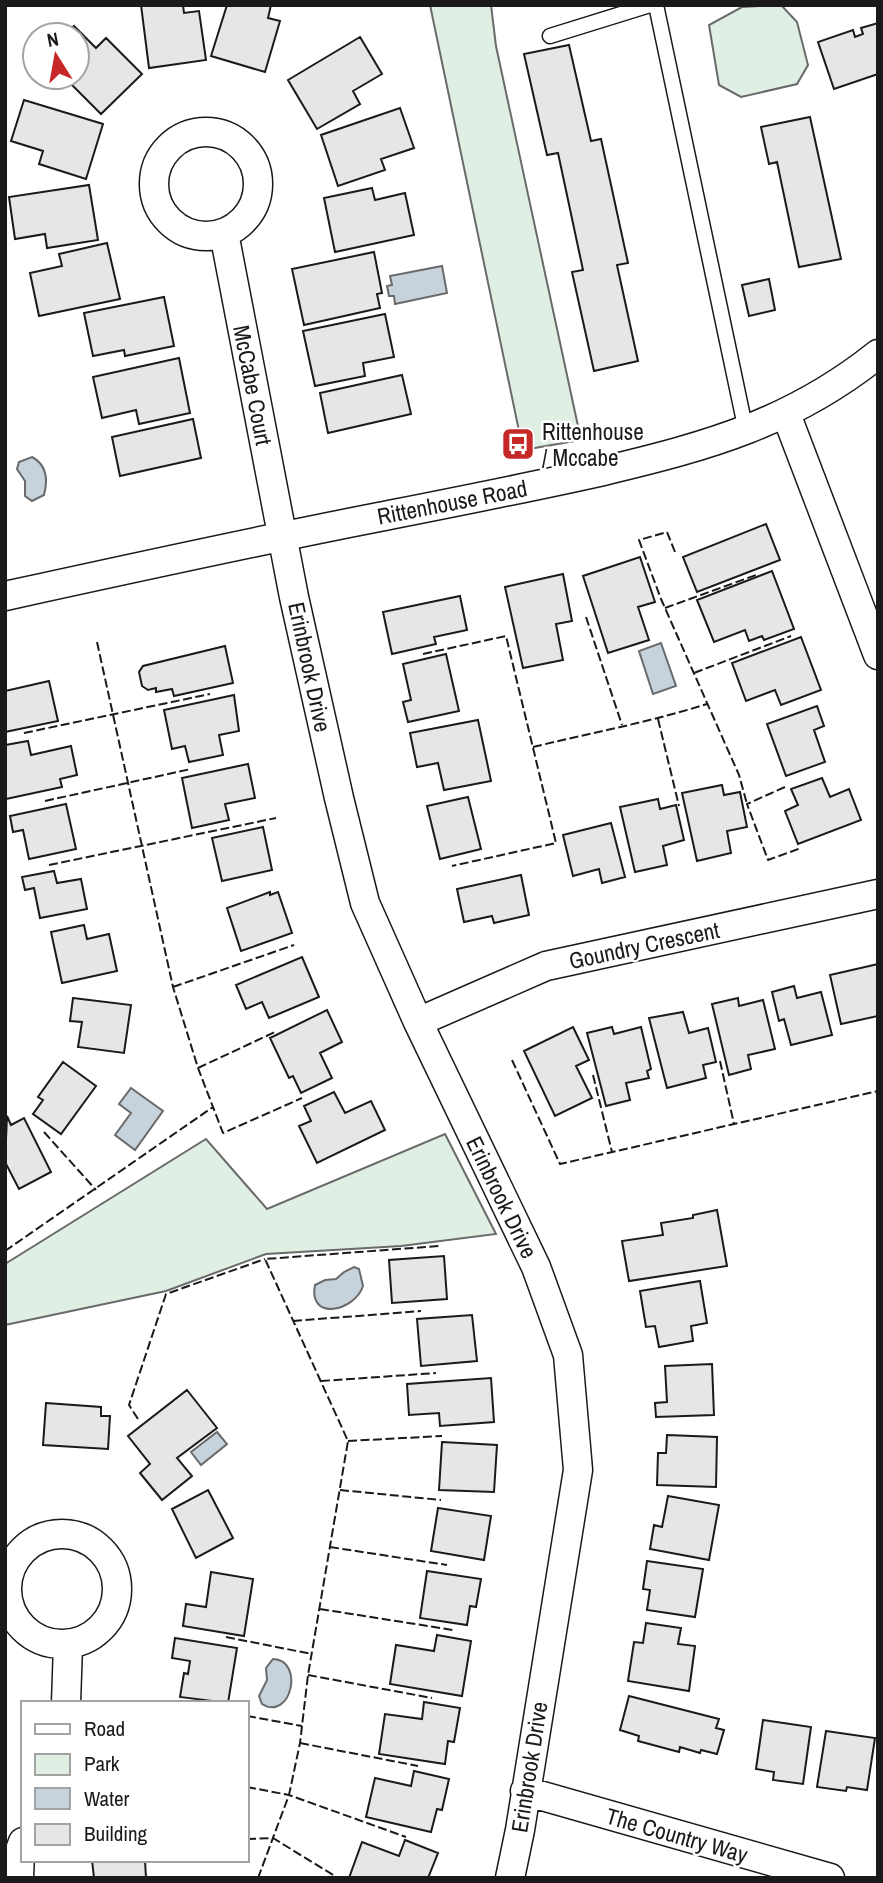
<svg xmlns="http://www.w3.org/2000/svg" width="883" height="1883" viewBox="0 0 883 1883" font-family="'Archivo Narrow',sans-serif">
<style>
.green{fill:#e0efe3;stroke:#6a6a6a;stroke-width:2}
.water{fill:#c6d2dc;stroke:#6a6a6a;stroke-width:2}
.building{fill:#e6e6e6;stroke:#1a1a1a;stroke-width:2}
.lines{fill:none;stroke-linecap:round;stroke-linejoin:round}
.lane-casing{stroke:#1a1a1a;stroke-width:17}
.street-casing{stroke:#1a1a1a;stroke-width:31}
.lane{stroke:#fff;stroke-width:14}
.street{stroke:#fff;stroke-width:28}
.fence{stroke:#1a1a1a;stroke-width:2;stroke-dasharray:9 3.5;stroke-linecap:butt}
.labels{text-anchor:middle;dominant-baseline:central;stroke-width:5;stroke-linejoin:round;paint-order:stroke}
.street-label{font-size:23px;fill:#1a1a1a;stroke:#fff}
.poi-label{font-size:23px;fill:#1a1a1a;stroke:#fff;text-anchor:start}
</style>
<rect width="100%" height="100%" fill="#fff"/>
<!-- green -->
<path class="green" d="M430,5h61l5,41 85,394 -58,10z
M781,5l16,17 11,43 -11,19 -56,13 -22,-12 -10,-60 33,-18z
M445,1134l51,100 -95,12 -135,8 -100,37 -161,34v-61l201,-125 61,70z"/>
<!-- water -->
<path class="water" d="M442,266l5,27 -52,11 -1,-8h-5l-2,-10 5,-1 -2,-9z
M32,457c15,8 16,23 12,38l-12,6 -7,-5v-15l-8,-12 2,-7z
M661,643l15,43 -23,8 -14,-43z
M131,1088l32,23 -28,39 -20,-15 16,-22 -12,-9z
M354,1267l5,2 4,17c-8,25 -55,36 -48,-1l10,-5 11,-1 8,-7z
M217,1432l10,12 -26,21 -10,-13z
M273,1659c32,1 18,63 -11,45l-3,-8 8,-16 -1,-12z"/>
<!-- building -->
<path class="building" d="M141,5h42l1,8 15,-2 7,49 -57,8z
M227,5h44l-3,13 12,3 -15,51 -54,-16z
M878,23v51l-44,15 -16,-47 35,-12 2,7 8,-3 -2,-6z
M74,26l22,22 10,-10 36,36 -41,40 -37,-37h13v-42h-13z
M360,37l22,37 -29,17 7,13 -43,25 -29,-49z
M569,45l22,96 10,-2 27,124 -11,2 21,96 -44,10 -22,-99 11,-2 -25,-117 -11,2 -23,-101z
M24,100l79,24 -17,55 -47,-15 4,-13 -32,-10z
M400,108l14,40 -33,11 4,11 -47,16 -17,-51z
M810,117l31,142 -42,8 -22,-105 -8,2 -8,-37z
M89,185l9,55 -51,8 -2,-14 -30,5 -6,-42z
M372,188l3,12 30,-7 9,42 -79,17 -11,-54z
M107,243l13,56 -81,17 -9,-43 32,-7 -3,-12z
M374,252l8,41 -5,1 3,14 -76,17 -12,-56z
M769,279l6,31 -26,6 -7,-31z
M164,297l10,49 -49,10 -1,-6 -31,6 -9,-43z
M385,314l9,43 -31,6 2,13 -50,10 -12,-55z
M179,358l11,55 -51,11 -3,-14 -34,8 -9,-41z
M402,375l9,39 -83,19 -8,-40z
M193,419l8,39 -81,18 -8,-39z
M766,524l14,36 -83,32 -14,-35z
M640,557l15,45 -17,5 11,33 -41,13 -25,-77z
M772,571l22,58 -30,11 -2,-4 -13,5 -4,-11 -31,12 -17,-42z
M563,574l9,47 -16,3 7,36 -40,8 -18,-81z
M460,596l7,34 -33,7 2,7 -44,10 -9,-42z
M801,637l20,53 -40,15 -6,-15 -29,11 -14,-38z
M225,646l8,37 -59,13 -2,-7 -16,3v-4l-8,2 -6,-4 -3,-14 4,-6z
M446,654l13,57 -51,11 -5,-20 8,-2 -8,-36z
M49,681l9,40 -53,11v-41z
M234,695l5,36 -20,4 4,20 -34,7 -4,-16 -13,3 -8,-39z
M817,706l7,20 -10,4 11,32 -39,14 -19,-52z
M478,720l13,61 -47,9 -6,-27 -21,4 -7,-34z
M28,741l3,14 40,-9 6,29 -17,4 2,8 -56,12 -1,-54z
M248,764l7,34 -30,6 4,16 -37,8 -10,-50z
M822,778l8,19 19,-8 12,31 -63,24 -13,-33 13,-6 -7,-16z
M722,785l2,10 16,-3 7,35 -20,4 4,22 -34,8 -15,-68z
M468,797l13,52 -41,10 -13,-53z
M658,799l2,10 16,-4 8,35 -21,6 4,19 -32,7 -15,-65z
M66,804l10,45 -47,10 -6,-29 -10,2 -3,-16z
M611,823l14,54 -23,6 -3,-14 -26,7 -10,-41z
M263,827l9,43 -50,11 -10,-43z
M54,871l3,12 24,-4 6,30 -47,9 -6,-30 -9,2 -3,-13z
M521,875l8,40 -35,8 -2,-7 -28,6 -7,-33z
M270,892v3l8,-3 14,41 -51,18 -14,-43z
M84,925l3,14 22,-5 8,37 -55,12 -11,-51z
M302,957l17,40 -50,21 -7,-16 -16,7 -10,-24z
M878,964v52l-37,8 -11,-49z
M794,986l3,12 24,-6 11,43 -41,10 -7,-26 -5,2 -7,-29z
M73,998l58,7 -7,48 -46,-6 4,-25 -12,-1z
M738,998l1,8 24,-6 12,49 -27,6 3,14 -22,6 -17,-71z
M327,1010l15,32 -22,11 12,25 -31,15 -8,-17 -4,2 -19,-40z
M683,1012l6,21 19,-5 8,34 -13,3 3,13 -39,10 -18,-70z
M573,1027l16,33 -13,6 16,32 -37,18 -31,-65z
M612,1027l2,7 27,-7 10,42 -4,2 2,7 -23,5 4,17 -24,6 -19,-73z
M63,1062l33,24 -35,48 -28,-20 10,-14 -5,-3z
M334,1092l11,21 26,-12 14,29 -68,33 -18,-37 12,-5 -7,-15z
M7,1116l4,9 13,-7 27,54 -32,17 -14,-27z
M717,1210l10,56 -98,15 -7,-40 41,-6 -2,-12 32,-5v-3z
M444,1256l3,43 -55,4 -3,-43z
M700,1281l7,42 -16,3 2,15 -34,6 -4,-21 -9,1 -6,-36z
M472,1315l5,46 -56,5 -4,-47z
M712,1364l2,51 -58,2 -1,-14 12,-1 -2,-36z
M491,1378l3,44 -54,4 -1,-13 -30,2 -2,-31z
M187,1390l30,38 -40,30 15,18 -30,24 -22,-27 10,-9 -22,-28z
M46,1403l55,4v9h9l-2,33 -65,-4z
M667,1435l50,2 -1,50 -59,-2 1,-32h8z
M442,1442l55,3 -3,47 -55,-2z
M208,1490l25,48 -37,20 -24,-49z
M668,1496l51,9 -10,55 -59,-11 4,-24 8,2z
M438,1508l53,8 -7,44 -53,-9z
M647,1561l56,8 -8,48 -48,-7 3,-20 -7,-1z
M427,1571l54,8 -5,28 -6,-1 -3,19 -47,-7z
M211,1572l42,7 -9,57 -61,-10 3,-22 20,3z
M646,1623l35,5 -3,16 17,2 -6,45 -61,-10 6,-39 9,1z
M437,1635l34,6 -9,55 -72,-12 6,-39 38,6z
M175,1638l62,10 -9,55 -48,-6 4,-24 4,1 2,-13 -18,-3z
M629,1696l90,23 -3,9 8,2 -7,24 -16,-4 -1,3 -20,-6 -1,5 -41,-11 1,-5 -19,-6z
M424,1702l36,6 -6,34 -6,-1 -3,23 -66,-10 6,-40 37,5z
M763,1720l48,7 -8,57 -30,-4 1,-8 -18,-3z
M826,1731l49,7 -8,52 -20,-3 -1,4 -29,-4z
M414,1771l35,8 -7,31 -5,-1 -6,23 -65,-15 9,-39 36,8z
M405,1840l33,13 -10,25h-79l13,-36 37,14z
M92,1860h53l1,18h-52z"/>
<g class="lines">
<defs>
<path id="lane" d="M656,5l90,426
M550,36l100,-31"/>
<path id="street" d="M154 184a52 52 0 1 1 104 0a52 52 0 1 1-104 0Z
M224,233l70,364 45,201 26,105 53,119 118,245 32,88 10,115 -58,360 -10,48
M786,414l92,241
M5,596c123,-27 246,-54 369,-78 76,-15 153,-30 229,-47 105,-25 189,-48 275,-117
M418,1022l128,-56 332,-72
M7 1589a55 55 0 1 1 110 0a55 55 0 1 1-110 0Z
M66,1703l2,-58
M525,1791l305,87
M19,1878l1,-28 3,-8"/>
</defs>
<!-- lane casing -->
<use href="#lane" class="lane-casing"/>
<!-- street casing -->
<use href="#street" class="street-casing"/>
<!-- lane -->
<use href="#lane" class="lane"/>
<!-- street -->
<use href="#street" class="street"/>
<!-- fence -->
<path class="fence" d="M675,552l-8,-20 -28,8 22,59 78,176 8,29
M665,608l91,-33
M586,617l36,108
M97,642l76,345 25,81 25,65 79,-35
M423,654l83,-18 50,207 -104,23
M694,673l97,-37
M658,719l21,87
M24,733l186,-39
M533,747c58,-14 117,-25 174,-43
M785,787l-38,17 21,56 33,-12
M45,801l146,-32
M49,865l227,-47
M173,987l121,-42
M512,1060l48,104 318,-73
M720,1061l14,63
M198,1068l77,-36
M593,1075l19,77
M44,1132l52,58
M5,1251l208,-144
M293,1321l128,-10
M321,1381l115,-8
M138,1419l-9,-14 37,-111 99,-35
M348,1441l94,-5
M340,1490l101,10
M330,1547l117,18
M320,1609l133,21
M226,1637l86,17
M308,1675l124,23
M247,1716l55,10
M300,1743l118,23
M247,1787l42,8 117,42
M247,1839l26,-1 65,40
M258,1878l31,-83 11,-52 8,-68 40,-234 -83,-182 174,-13"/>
</g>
<!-- icons -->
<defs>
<symbol id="bus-square" viewBox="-11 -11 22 22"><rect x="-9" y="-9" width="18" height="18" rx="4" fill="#c62828" stroke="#fff"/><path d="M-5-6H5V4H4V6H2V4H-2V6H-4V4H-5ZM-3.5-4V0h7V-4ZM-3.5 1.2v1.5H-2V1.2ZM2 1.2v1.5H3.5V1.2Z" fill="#fff"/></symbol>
</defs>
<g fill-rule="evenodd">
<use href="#bus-square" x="499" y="425" width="38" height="38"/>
</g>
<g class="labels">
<!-- street labels -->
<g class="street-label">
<text transform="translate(253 385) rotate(79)">McCabe Court</text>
<text transform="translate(452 502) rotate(-11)">Rittenhouse Road</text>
<text transform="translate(310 667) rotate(78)">Erinbrook Drive</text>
<text transform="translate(644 945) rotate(-12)">Goundry Crescent</text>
<text transform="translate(502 1197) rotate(64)">Erinbrook Drive</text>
<text transform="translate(529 1767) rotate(-81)">Erinbrook Drive</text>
<text transform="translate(677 1835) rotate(16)">The Country Way</text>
</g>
<!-- poi labels -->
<g class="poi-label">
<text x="542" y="431">Rittenhouse<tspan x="542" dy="26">/ Mccabe</tspan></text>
</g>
</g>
<!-- border -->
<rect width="883" height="1883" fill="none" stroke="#1a1a1a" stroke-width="14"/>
<!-- legend -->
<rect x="21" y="1701" width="228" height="161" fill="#ffffff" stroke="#a3a3a3" stroke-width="2"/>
<rect x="35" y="1724" width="35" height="10" fill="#ffffff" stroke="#a3a3a3" stroke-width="2"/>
<text x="84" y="1736" font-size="21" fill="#1a1a1a">Road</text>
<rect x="35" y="1754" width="35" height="21" fill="#e0efe3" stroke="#a3a3a3" stroke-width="2"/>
<text x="84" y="1771" font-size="21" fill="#1a1a1a">Park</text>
<rect x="35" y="1788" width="35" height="21" fill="#c6d2dc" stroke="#a3a3a3" stroke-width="2"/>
<text x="84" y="1806" font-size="21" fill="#1a1a1a">Water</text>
<rect x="35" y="1824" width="35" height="21" fill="#e6e6e6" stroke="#a3a3a3" stroke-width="2"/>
<text x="84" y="1841" font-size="21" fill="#1a1a1a">Building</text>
<!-- north arrow -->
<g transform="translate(56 56) rotate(349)"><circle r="33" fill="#ffffff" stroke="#a3a3a3" stroke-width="2"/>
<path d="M0-5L12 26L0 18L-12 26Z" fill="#c62828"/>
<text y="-10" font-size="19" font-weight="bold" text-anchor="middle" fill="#1a1a1a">N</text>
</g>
</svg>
